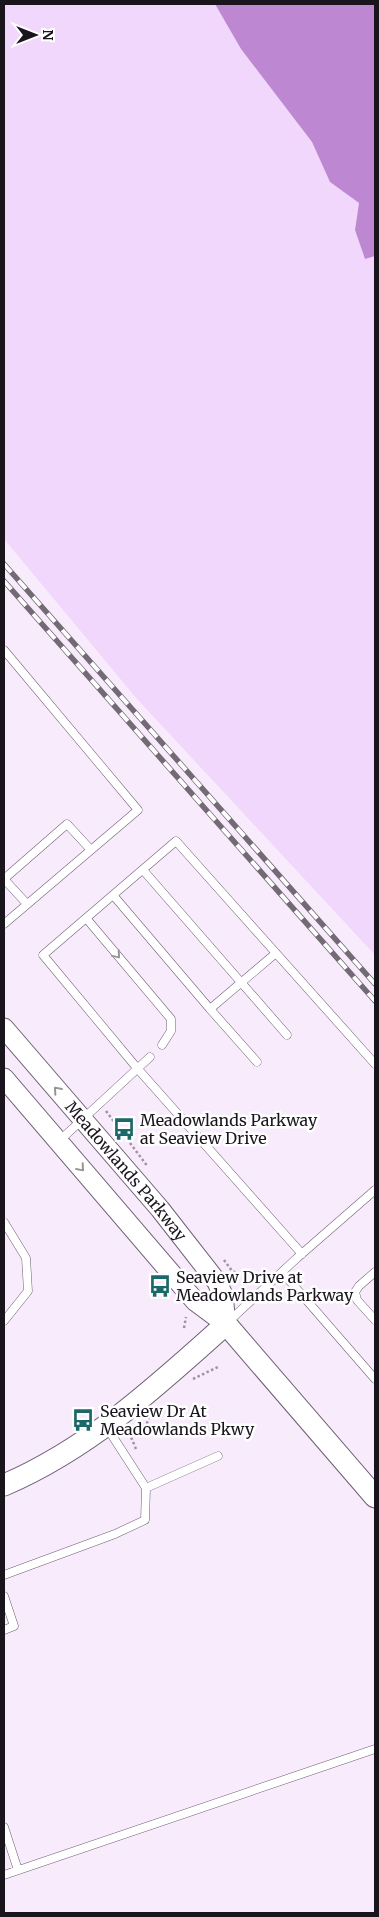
<svg xmlns="http://www.w3.org/2000/svg" width="379" height="1917" viewBox="0 0 379 1917" font-family="Merriweather,serif">
<style>
.green{fill:#f0d7fb}
.water{fill:#bd88d1}
.lines{fill:none;stroke-linecap:round;stroke-linejoin:round}
.service-casing{stroke:#6f5f75;stroke-width:9}
.tertiary-casing{stroke:#6f5f75;stroke-width:21}
.secondary-casing{stroke:#6f5f75;stroke-width:23}
.path{stroke:#9e94a1;stroke-width:2.5;stroke-dasharray:2.5 2.5;stroke-linecap:butt}
.service{stroke:#fff;stroke-width:8}
.tertiary{stroke:#fff;stroke-width:19}
.secondary{stroke:#fff;stroke-width:21}
.rail-casing{stroke:#736a76;stroke-width:5.5}
.rail{stroke:#fefefe;stroke-width:4;stroke-dasharray:11;stroke-linecap:butt}
.oneway{stroke:#989599}
.labels{text-anchor:middle;dominant-baseline:central;stroke-width:5;stroke-linejoin:round;paint-order:stroke}
.poi-label{font-size:16px;fill:#1a141d;stroke:#fefefe;text-anchor:start}
.street-label{font-size:16px;fill:#1a141d;stroke:#fefefe}
</style>
<rect width="100%" height="100%" fill="#f8ecfc"/>
<!-- green -->
<path class="green" d="M4,4h211l26,45 71,93 18,40 29,21 -4,27 10,29 10,-3v699l-238,-256 -133,-160z"/>
<!-- water -->
<path class="water" d="M215,4h160v252l-10,3 -10,-29 4,-27 -29,-21 -18,-40 -71,-93z"/>
<g class="lines">
<defs>
<path id="service" d="M4,650l134,160 -134,114
M143,870l144,165
M113,895l97,114 66,-56
M27,904l-23,-25 63,-55 24,26
M86,918l85,101v12l-9,14
M210,1009l47,53
M58,1142l92,-85
M4,1222l22,36 2,33 -24,30
M302,1254l-165,-186 -94,-113 133,-114 199,223
M282,1272l93,107
M375,1272l-16,14 -4,6 2,8 18,20
M227,1323l70,-65 78,-68
M146,1488l72,-32
M4,1575l111,-41 30,-14 1,-32 -40,-62
M4,1596l10,30 -10,4
M4,1827l14,43
M4,1875l371,-126"/>
<g id="tertiary">
<path id="s1" d="M4,1028l156,181 57,73 6,13 3,29"/>
<path d="M4,1078l191,223 31,23"/>
</g>
<path id="secondary" d="M4,1485c86,-37 153,-99 222,-161l149,173"/>
</defs>
<!-- service casing -->
<use href="#service" class="service-casing"/>
<!-- tertiary casing -->
<use href="#tertiary" class="tertiary-casing"/>
<!-- secondary casing -->
<use href="#secondary" class="secondary-casing"/>
<!-- path -->
<path class="path" d="M106,1111l42,56
M224,1260l8,11 14,5
M184,1328l2,-11
M193,1379l27,-13
M136,1449l-5,-12 5,-10 11,-4 2,-6"/>
<!-- service -->
<use href="#service" class="service"/>
<!-- tertiary -->
<use href="#tertiary" class="tertiary"/>
<!-- secondary -->
<use href="#secondary" class="secondary"/>
<defs>
<path id="rail" d="M4,564l371,420
M4,581l371,420"/>
</defs>
<!-- rail casing -->
<use href="#rail" class="rail-casing"/>
<!-- rail -->
<use href="#rail" class="rail"/>
</g>
<!-- one-way arrows -->
<defs><path id="oneway-chevron" d="M-2-3.5L2.5 0L-2 3.5" fill="none" stroke-width="1.6" stroke-linecap="round" stroke-linejoin="round" transform="scale(1.25)"/></defs>
<g class="oneway">
<use href="#oneway-chevron" transform="translate(117 955) rotate(50)"/>
<use href="#oneway-chevron" transform="translate(57 1090) rotate(-131)"/>
<use href="#oneway-chevron" transform="translate(81 1168) rotate(49)"/>
</g>
<!-- icons -->
<defs>
<symbol id="bus-bare" viewBox="-9 -9 18 18"><path d="M-5-6H5V4H4V6H2V4H-2V6H-4V4H-5ZM-3.5-4V0h7V-4ZM-3.5 1.2v1.5H-2V1.2ZM2 1.2v1.5H3.5V1.2Z" fill="#1a6868" stroke="#fefefe" stroke-width="2.5" paint-order="stroke"/></symbol>
</defs>
<g fill-rule="evenodd">
<use href="#bus-bare" x="108" y="1113" width="32" height="32"/>
<use href="#bus-bare" x="144" y="1270" width="32" height="32"/>
<use href="#bus-bare" x="67" y="1404" width="32" height="32"/>
</g>
<g class="labels">
<!-- poi labels -->
<g class="poi-label">
<text x="140" y="1120">Meadowlands Parkway<tspan x="140" dy="18">at Seaview Drive</tspan></text>
<text x="176" y="1277">Seaview Drive at<tspan x="176" dy="18">Meadowlands Parkway</tspan></text>
<text x="100" y="1411">Seaview Dr At<tspan x="100" dy="18">Meadowlands Pkwy</tspan></text>
</g>
<!-- street labels -->
<g class="street-label">
<text stroke="none"><textPath href="#s1" startOffset="188">Meadowlands Parkway</textPath></text>
</g>
</g>
<!-- border -->
<rect width="379" height="1917" fill="none" stroke="#1a141d" stroke-width="10"/>
<!-- north arrow -->
<g transform="translate(35 35) rotate(90)" stroke="#fefefe" stroke-width="4" paint-order="stroke">
<path d="M0-4L9 19L0 12L-9 19Z" fill="#1a141d"/>
<text y="-8" font-size="14" font-weight="bold" text-anchor="middle" fill="#1a141d">N</text>
</g>
</svg>
